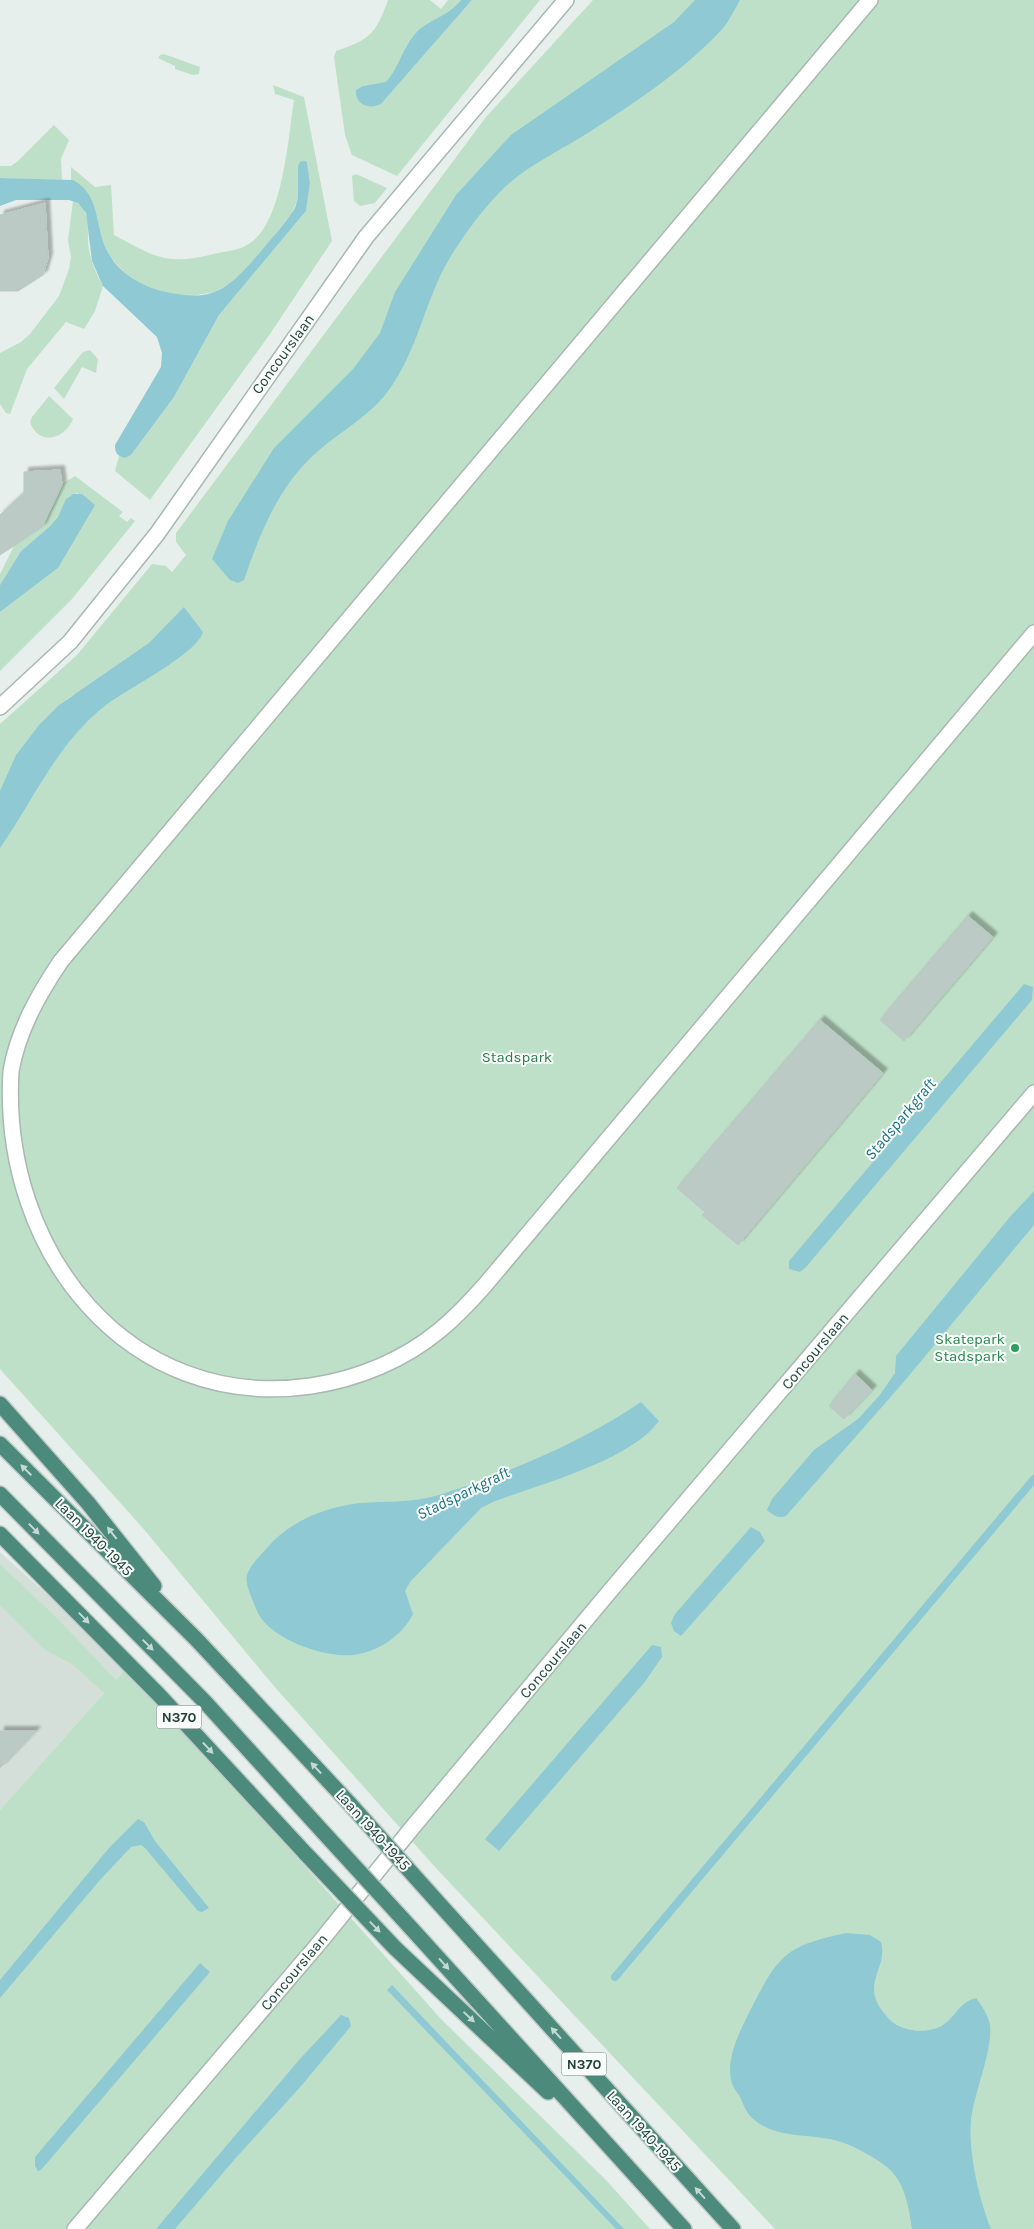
<svg xmlns="http://www.w3.org/2000/svg" width="1034" height="2229" viewBox="0 0 1034 2229" font-family="Karla,sans-serif">
<style>
.built{fill:#d4dfda}
.green{fill:#bfe0c8;fill-rule:evenodd}
.water{fill:#8ec9d4}
.lines{fill:none;stroke-linecap:round;stroke-linejoin:round}
.stream{stroke:#8ec9d4;stroke-width:8}
.building{fill:#bbcac4;stroke:#b8c9c2;filter:url(#shadow)}
.pedestrian-casing{stroke:#a8b8b2;stroke-width:18}
.minor-casing{stroke:#a8b8b2;stroke-width:18}
.trunk-casing{stroke:#c2cac8;stroke-width:18}
.pedestrian{stroke:#fff;stroke-width:15}
.minor{stroke:#fff;stroke-width:15}
.trunk{stroke:#4c8a7c;stroke-width:15}
.trunk-bridge-casing{stroke:#c2cac8;stroke-width:18;stroke-linecap:butt}
.trunk-bridge{stroke:#4c8a7c;stroke-width:15}
.oneway{fill:#c4d9d4}
.leisure-dot{fill:#2e9e5b;stroke:#f7fbf9;stroke-width:2}
.labels{text-anchor:middle;dominant-baseline:central;stroke-width:4;stroke-linejoin:round;paint-order:stroke}
.shield{fill:#f7fbf9;stroke:#637a73;stroke-width:1}
.shield-label{font-size:14px;font-weight:bold;fill:#24423a}
.street-label{font-size:15px;fill:#24423a;stroke:#f7fbf9}
.park-label{font-size:15px;fill:#2d7a4b;stroke:#f7fbf9}
.leisure-label{font-size:15px;fill:#27864d;stroke:#f7fbf9;text-anchor:end}
.water-label{font-size:16px;font-style:italic;fill:#1c6f80;stroke:#f7fbf9}
</style>
<defs>
<filter id="shadow"><feDropShadow dx="4.5" dy="-4.5" stdDeviation="1" flood-color="#0004"/></filter>
</defs>
<rect width="100%" height="100%" fill="#e6efeb"/>
<!-- built -->
<path class="built" d="M0,1552l127,115 -127,143z"/>
<!-- green -->
<path class="green" d="M388,0h42l11,9 7,-9h13c-12,17 -32,20 -47,35 -12,13 -16,34 -28,48l-23,3 18,18 91,-104h68l-143,176 -45,-21 -7,-20 -11,-78 2,-6c33,-11 40,-17 52,-51z
M593,0h441v2229h-259l-340,-362 -162,-182 -131,-158 -142,-158v-645l77,-69 75,-91 14,2 6,6 14,-17 -10,-13v-9l310,-416zM74,694l-58,61c17,-22 34,-45 58,-61z
M164,54l36,13 -1,7 -6,1 -18,-6v-3l-17,-8 2,-3z
M273,85l31,12 28,144 -62,93 -120,166 -35,-29 4,-15 6,2 6,-3 43,-58 45,-82 87,-104 4,-28 -3,-21 -8,26 -1,11 -7,16 -53,64 -23,13 -31,5 -29,-8 -15,-5 -15,-11 -15,-16 -7,-13 -7,-27 -23,-37h-2v-13l24,20 16,-2 3,50c43,23 53,31 104,18 9,-2 21,-3 29,-8 36,-19 41,-107 47,-145l-19,-6z
M54,125l15,15 -8,19 1,21 -62,-2v-12h11l7,-5z
M356,174l31,14 -12,15 -15,3 -6,-5 -2,-25z
M73,201c20,7 13,32 16,48 2,13 8,26 14,37l-8,25 -11,18 -18,-7 -39,47 -17,45 -4,-1 -6,-9v-51l21,-11 9,-8 29,-38 10,-27 2,-12 -3,-17z
M90,350l8,9 -2,14 -14,-6 -18,32 -10,-11 29,-36z
M49,396l24,23c-8,20 -34,28 -43,3l2,-5z
M75,476l48,36 -4,4 8,6 4,-4 4,3 -63,78 -72,72v-59l58,-44 20,-75 -9,3 -11,21 -9,10 -28,24 -21,34v-11l14,-28 29,-20 19,-42z
M0,1564l57,54 59,62 11,-13 314,352 165,161 44,49h-650v-419l104,-117 -32,-29 -27,-14 -45,-45z"/>
<!-- water -->
<path class="water" d="M461,0h11l-91,104c-11,6 -26,1 -25,-14l7,-4 23,-4c12,-13 16,-33 28,-47 14,-16 34,-18 47,-35z
M695,0h45c-5,9 -10,19 -16,27 -36,40 -85,73 -130,102 -30,20 -62,33 -89,58 -24,23 -55,65 -68,96 -15,35 -24,72 -46,104 -19,28 -49,43 -74,65 -38,33 -57,81 -73,128l-6,3 -8,-3 -18,-21 16,-38 46,-73 79,-79 27,-36 15,-41 61,-97 55,-60 163,-113z
M304,161l3,1 3,21 -4,28 -87,104 -45,82 -43,58 -6,3c-8,-2 -10,-5 -10,-13l46,-78 1,-14 -5,-16 -54,-51 -11,-25 -6,-48 -8,-10 -9,-3h-53l-16,6v-28l73,2c30,16 20,50 37,76 11,18 32,30 52,35 53,13 67,-3 100,-41 11,-14 24,-27 33,-42l3,-10v-32l2,-4z
M73,494h9l13,11 -37,63 -58,44v-27l21,-34 28,-24 9,-10 8,-18z
M184,607l19,25c-6,22 -76,57 -97,73 -49,38 -71,93 -106,143v-57l16,-36 23,-30 20,-20 90,-62z
M1024,984l9,3 -1,13 -226,267 -6,5 -11,-3v-8z
M1034,1191v34l-132,159 -116,132c-8,3 -13,-1 -19,-6l5,-11 42,-49 44,-31 21,-23 16,-23 1,-17 113,-138z
M641,1402l18,19c-29,40 -119,63 -166,81l-12,6 -71,74 -5,9 8,23c-11,22 -35,38 -60,41 -27,3 -76,-14 -92,-37 -4,-5 -6,-12 -8,-17 -3,-7 -8,-19 -6,-26 3,-10 13,-19 20,-27 23,-27 58,-41 93,-45 26,-2 54,0 79,-8 69,-22 142,-52 202,-93z
M751,1527l9,5 5,9 -84,95 -7,-5 -3,-8 4,-9z
M652,1645l9,2 1,10 -18,26 -145,168 -14,-12z
M138,1819l6,3 11,19 54,67 -7,4 -4,-1 -53,-63 -4,-3 -10,2 -31,33 -100,118v-18l109,-132z
M846,1933l24,2 11,7c5,20 -7,30 -7,48 0,12 9,22 16,30 14,13 42,15 57,2 10,-9 15,-21 29,-24 6,8 12,17 14,27 3,25 -16,68 -19,95 -3,32 8,79 20,109h-79c-3,-22 -7,-47 -25,-62 -13,-10 -31,-20 -46,-25 -30,-10 -65,-1 -90,-25 -5,-5 -8,-14 -11,-20 -3,-5 -8,-11 -9,-17 -5,-25 11,-53 22,-75 27,-53 35,-59 93,-72z
M200,1963l10,9 -169,198 -3,1 -3,-5v-9z
M392,1985l232,244h-8l-229,-239z
M341,2015l8,3 2,8 -49,59 -68,75 -59,69h-19l143,-169z"/>
<g class="lines">
<!-- stream -->
<path class="stream" d="M615,1977l419,-498"/>
</g>
<!-- building -->
<path class="building" d="M45,203l3,55 -5,17 -25,16h-18v-76z
M60,470l2,15 -20,42 -42,28v-40l24,-22v-21z
M968,916l25,21 -89,104 -24,-21z
M820,1020l63,53 -145,172 -36,-30 3,-3 -28,-24z
M855,1374l17,16 -28,29 -15,-13z
M0,1731h36l-36,37z"/>
<g class="lines">
<defs>
<path id="pedestrian" d="M870,0l-809,961c-23,34 -43,70 -50,110 -11,180 117,341 300,315 47,-7 93,-26 129,-56 17,-14 31,-29 45,-45l549,-652"/>
<path id="minor" d="M0,707l70,-65 87,-108 209,-297 200,-237
M75,2229l245,-287 92,-114 198,-237 424,-498"/>
<path id="trunk" d="M0,1404l88,99 66,83
M0,1444l197,196 152,163
M0,1494l205,208 119,131
M0,1534l159,161 147,159
M434,1898l299,331
M411,1928l273,301
M395,1948l153,144"/>
</defs>
<!-- pedestrian casing -->
<use href="#pedestrian" class="pedestrian-casing"/>
<!-- minor casing -->
<use href="#minor" class="minor-casing"/>
<!-- trunk casing -->
<use href="#trunk" class="trunk-casing"/>
<!-- pedestrian -->
<use href="#pedestrian" class="pedestrian"/>
<!-- minor -->
<use href="#minor" class="minor"/>
<!-- trunk -->
<use href="#trunk" class="trunk"/>
<defs>
<path id="trunk-bridge" d="M349,1803l85,95
M324,1833l87,95
M306,1854l89,94"/>
</defs>
<!-- trunk-bridge casing -->
<use href="#trunk-bridge" class="trunk-bridge-casing"/>
<!-- trunk-bridge -->
<use href="#trunk-bridge" class="trunk-bridge"/>
</g>
<!-- one-way arrows -->
<defs><path id="oneway-solid" d="M-6-.8H1V-3.2L6.5 0L1 3.2V.8H-6Z" transform="scale(1.25)"/></defs>
<g class="oneway">
<use href="#oneway-solid" transform="translate(26 1470) rotate(-135)"/>
<use href="#oneway-solid" transform="translate(34 1529) rotate(46)"/>
<use href="#oneway-solid" transform="translate(112 1533) rotate(-128)"/>
<use href="#oneway-solid" transform="translate(84 1618) rotate(46)"/>
<use href="#oneway-solid" transform="translate(148 1645) rotate(45)"/>
<use href="#oneway-solid" transform="translate(208 1748) rotate(47)"/>
<use href="#oneway-solid" transform="translate(316 1768) rotate(-133)"/>
<use href="#oneway-solid" transform="translate(375 1927) rotate(46)"/>
<use href="#oneway-solid" transform="translate(444 1964) rotate(48)"/>
<use href="#oneway-solid" transform="translate(469 2017) rotate(43)"/>
<use href="#oneway-solid" transform="translate(556 2033) rotate(-132)"/>
<use href="#oneway-solid" transform="translate(700 2193) rotate(-132)"/>
</g>
<!-- markers -->
<circle class="leisure-dot" cx="1015" cy="1348" r="5"/>
<g class="labels">
<!-- shield labels -->
<g class="shield">
<rect x="156.5" y="1705.5" width="45" height="23" rx="4"/>
<rect x="561.5" y="2052.5" width="45" height="23" rx="4"/>
</g>
<g class="shield-label">
<text x="179" y="1717">N370</text>
<text x="584" y="2064">N370</text>
</g>
<!-- street labels -->
<g class="street-label">
<text transform="translate(283 354) rotate(-54)">Concourslaan</text>
<text transform="translate(815 1351) rotate(-50)">Concourslaan</text>
<text transform="translate(94 1537) rotate(45)">Laan 1940-1945</text>
<text transform="translate(553 1660) rotate(-50)">Concourslaan</text>
<text transform="translate(373 1830) rotate(48)">Laan 1940-1945</text>
<text transform="translate(294 1972) rotate(-50)">Concourslaan</text>
<text transform="translate(644 2131) rotate(48)">Laan 1940-1945</text>
</g>
<!-- park labels -->
<g class="park-label">
<text x="517" y="1057">Stadspark</text>
</g>
<!-- leisure labels -->
<g class="leisure-label">
<text x="1005" y="1339">Skatepark<tspan x="1005" dy="17">Stadspark</tspan></text>
</g>
<!-- water labels -->
<g class="water-label">
<text transform="translate(900 1119) rotate(-50)">Stadsparkgraft</text>
<text transform="translate(463 1493) rotate(-26)">Stadsparkgraft</text>
</g>
</g>
</svg>
